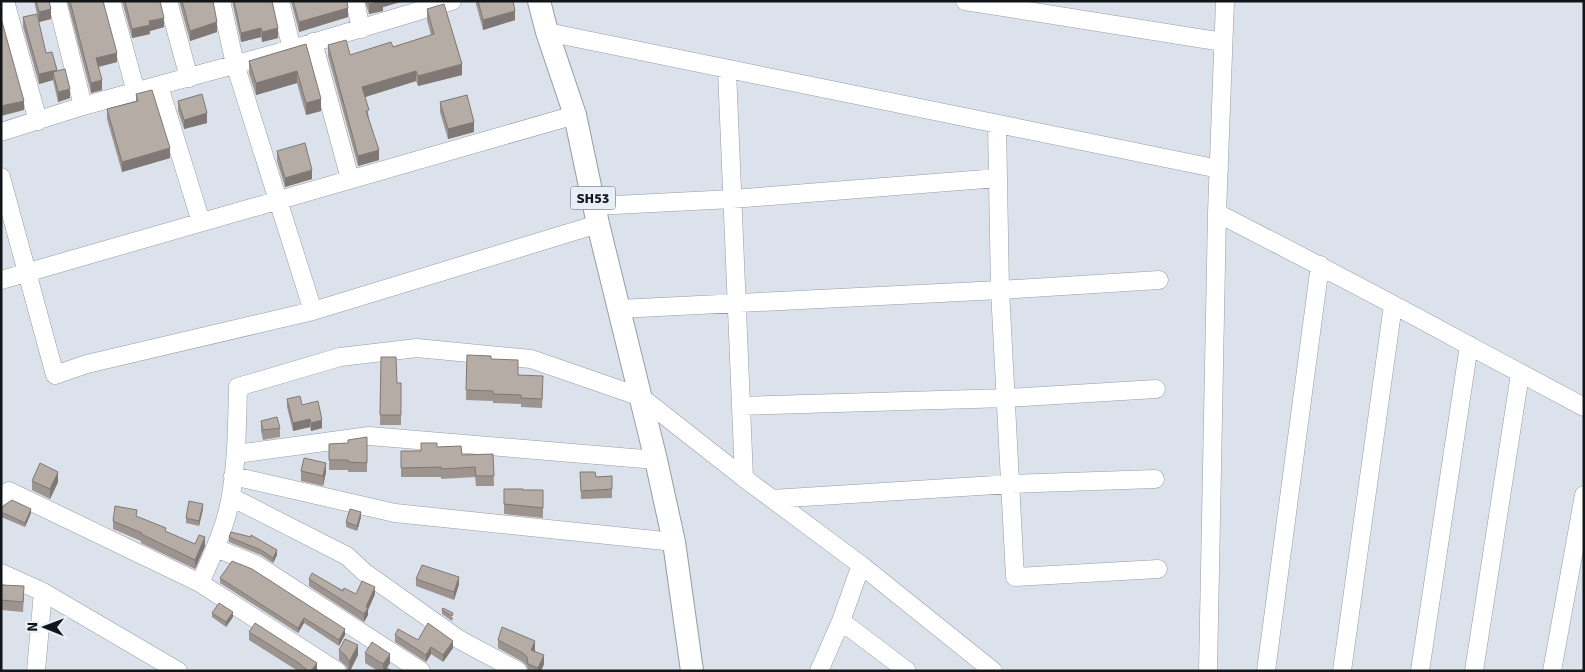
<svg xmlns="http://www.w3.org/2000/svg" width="1585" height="672" viewBox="0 0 1585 672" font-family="Signika,sans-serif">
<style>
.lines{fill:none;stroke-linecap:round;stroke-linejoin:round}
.minor-casing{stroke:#969ca4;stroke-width:19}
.major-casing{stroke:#969ca4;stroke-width:24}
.minor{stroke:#fff;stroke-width:18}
.major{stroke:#fff;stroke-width:22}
.wall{fill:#9d948f}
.shaded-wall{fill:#7f7874}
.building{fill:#b6aca6;stroke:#7f7874}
.labels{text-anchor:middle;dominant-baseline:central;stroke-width:4.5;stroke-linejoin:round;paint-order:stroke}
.shield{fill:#e8eff8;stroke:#52565b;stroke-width:1}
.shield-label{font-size:14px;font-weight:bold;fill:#121518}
</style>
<rect width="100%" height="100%" fill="#dbe2eb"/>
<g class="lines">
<defs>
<path id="minor" d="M5,1l33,120
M57,1l26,105
M111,1l25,91
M168,1l21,77
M221,1l14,63 78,247
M280,1l12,48
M355,1l6,28
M965,1l258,41
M547,32l672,137
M313,42l37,137
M727,70l17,408
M159,86l42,136
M997,124l3,166 15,287 143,-8
M1,132l82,-26 209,-57 160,-48
M1,177l54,198 32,-11 226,-53 285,-87
M595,206l137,-7 266,-21
M1217,213c84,43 167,86 249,131 40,21 78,42 118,63
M1,280l574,-165
M619,309l381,-19 159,-10
M741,406l266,-8 149,-9
M236,454l133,-18 287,24
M233,476l162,37 279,29
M231,497l116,59 17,16 96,68 58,31
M772,499l239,-15 144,-5
M1,501l8,-10 191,92 137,88
M216,548l41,17 164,106
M1,573l42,19 135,79
M200,583c12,-27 27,-59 31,-88 6,-35 6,-71 7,-108l102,-30 77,-9 114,11 110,38 103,81 117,87 132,106
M841,621l66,50
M36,671l7,-79
M819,671l22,-50 20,-56
M1208,671l9,-458 8,-212
M1266,671l54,-406
M1342,671l51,-366
M1420,671l49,-326
M1474,671l46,-297
M1552,671l32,-176"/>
<path id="major" d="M539,1l8,31 28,83 23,109 58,236 18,82 18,129"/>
</defs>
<!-- minor casing -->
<use href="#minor" class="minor-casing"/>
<!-- major casing -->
<use href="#major" class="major-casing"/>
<!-- minor -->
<use href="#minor" class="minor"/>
<!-- major -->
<use href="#major" class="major"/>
</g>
<!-- wall -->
<path class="wall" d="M34,1h15l2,18 -12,3z
M67,1h36l14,61 -18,5 3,23 -11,3z
M122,1h38l4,26 -14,4v3l-18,4z
M179,1h34l4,31 -27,9z
M232,1h40l6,37 -16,4 -1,-5 -20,5z
M291,1h56l1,16 -49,15z
M365,1h39l-21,6v4l-14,3z
M476,1h37l2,19 -32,10 -7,-26z
M427,9l35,66 -44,11 -2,-5 -51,16 4,21 10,42 -21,6 -30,-110v-11l22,10 43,-8 38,-12 -4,-15z
M23,17l23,36 11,18 13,27 -12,4 -5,-22 -14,4 -16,-57z
M306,44l15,67 -15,4 -9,-32 -41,12 -7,-22v-12z
M136,94l34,64 -48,14 -15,-53v-10l29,-8z
M178,101l29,22 -23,6 -6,-18z
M440,102l34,30 -26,7 -8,-27z
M277,151l35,28 -27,8 -8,-26z
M467,355l24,4 27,16 25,11 -1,22 -21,-1v-3l-28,-1v-2l-27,-1z
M381,357l16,26h4v42h-21z
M287,399l15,6 20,23 -11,3 -1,-4 -17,4 -6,-24z
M261,421l19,7v9l-17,3 -2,-9z
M367,437v35h-19v-2h-19v-26l19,-1z
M437,447l25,8 31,-1 1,32h-18l-1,-9 -34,2v-2h-40v-26h20z
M301,471l25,1 -3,14 -22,-5z
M580,472l16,5 16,-1v22l-31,1z
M32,481l26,1 -8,17 -18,-9z
M504,489l19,1h20v28l-39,-4z
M203,509l-4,17 -13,-3v-5z
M1,510l30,3 -6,14 -24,-10z
M137,516l29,16 29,12 10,2 -10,23 -54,-26v-2l-28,-12v-8z
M361,517l-4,14 -11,-4v-5z
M229,537l48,18 -4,8 -12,-8 -32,-13z
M220,578l125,57 -6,11 -35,-23 -6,10 -78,-50z
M309,579l47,15h19l-7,16v5l-4,7 -55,-36z
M416,579l43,5 -5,16 -38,-14z
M1,585l23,11 -1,16 -22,-2z
M443,608l10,10 -1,3 -10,-7v-4z
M212,613l21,4 -7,10 -14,-10z
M249,632l68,31v8h-19l-49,-31z
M395,635l23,5 35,8 -10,14 -12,-8 -5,8 -31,-20z
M498,640l37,10 -1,1 10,13 -3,7h-13l-1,-5 -4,-4 -25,-14z
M339,650l19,5 -8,16h-2l-2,-5 -7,-6z
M365,653l25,10 -5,8h-7l-13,-8z"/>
<!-- shaded-wall -->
<path class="shaded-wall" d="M381,1h23l-21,6v4l-14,3v-10z
M348,8v9l-49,15v-10z
M51,9v10l-12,3v-10z
M515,11v9l-32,10v-10z
M164,18v9l-14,4v3l-18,4v-9l17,-8z
M217,22v10l-27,9v-10z
M261,28v9l-20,5v-9z
M278,28v10l-16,4v-10z
M117,53v9l-21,5v-9z
M462,64v11l-44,11v-10z
M57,70v9l-4,-7v8l-14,4v-10z
M297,71v12l-41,12v-12z
M416,71v10l-54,17v-11z
M102,80v10l-11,3v-10z
M70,89v9l-12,4v-10z
M321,99v12l-15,4v-12z
M24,101v9l-23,6v-10z
M207,113v10l-23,6v-9z
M474,122v10l-26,7v-10z
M170,148v10l-48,14v-10z
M379,150v10l-21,6v-10z
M312,170v9l-27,8v-9z
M310,419v8l-17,4v-8z
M322,420v8l-11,3v-8z
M326,463v9l-3,14v-10z
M58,472v10l-8,17v-10z
M203,504v5l-4,17v-5z
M31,509v4l-6,14v-4z
M361,512v5l-4,14v-5z
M205,537v9l-10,23v-9z
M277,550v5l-4,8v-5z
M459,577v7l-5,16v-8z
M375,587v7l-7,16v5l-4,7v-8l2,-7z
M233,612v5l-7,10v-5z
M304,618v5l-6,10v-5z
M345,629v6l-6,11v-6z
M453,641v7l-10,14v-7z
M535,641v9l-4,9v-9z
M358,645v10l-8,16h-1v-9z
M431,647v7l-5,8v-7z
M390,654v9l-5,8h-2v-7z
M544,655v9l-3,7h-3v-3z
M317,663v8h-6z"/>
<!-- building -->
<path class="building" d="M36,1h13l2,8 -12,3z
M70,1h33l14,52 -21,5 6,22 -11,3z
M125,1h35l4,17 -15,3 1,4 -18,4z
M182,1h31l4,21 -27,9z
M234,1h38l6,27 -16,4 -1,-4 -20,5z
M293,1h54l1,7 -49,14z
M368,1h13l-12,3z
M478,1h35l2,10 -32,9z
M444,4l18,60 -44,12 -2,-5 -54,16 7,23 -3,1 13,39 -21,6 -30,-111 18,-5 4,15 41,-13 2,5 41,-13 -7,-25z
M37,14l9,39 6,-1 5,18 -18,4 -16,-57z
M1,18l23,83 -23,5z
M306,44l15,55 -15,4 -9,-32 -41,12 -7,-22z
M65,69l5,20 -12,3 -5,-20z
M152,90l18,58 -48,14 -15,-53 31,-8 -2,-7z
M202,94l5,19 -23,7 -6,-19z
M467,95l7,27 -26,7 -8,-27z
M305,143l7,27 -27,8 -8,-27z
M467,355l24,1v3l27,1v15l25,1 -1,23 -21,-1v-3l-28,-1v-3l-27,-1z
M381,357h15l1,26h4v32h-21z
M300,396l2,9 16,-4 4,19 -11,3 -1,-4 -17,4 -6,-24z
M277,417l3,11 -17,2 -2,-9z
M367,437v26l-19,-1v-2h-19v-16l19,-1v-3z
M421,443h16v4l24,-1 1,9 31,-1 1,22h-18l-1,-9 -34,2v-2l-40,1v-17h20z
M304,458l22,5 -3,13 -22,-5z
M40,463l18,9 -8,17 -18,-8z
M580,472h15l1,5 16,-1v13l-31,2z
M504,489h19v1h20v18l-39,-4z
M12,500l19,9 -6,14 -24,-11 2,-6z
M189,501l14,3 -4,17 -13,-3z
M115,506l22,4 -1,6 30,12 -1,3 30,13 4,-9 6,2 -10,23 -54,-26 1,-1 -29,-12z
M350,509l11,3 -4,14 -11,-4z
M231,532l20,5v-2l26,15 -4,8 -12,-8 -32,-13z
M232,561l20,8 93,60 -6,11 -35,-22 -6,10 -78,-50z
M422,565l37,12 -5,15 -38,-13z
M312,573l31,18 1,-3 12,6 6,-13 13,6 -9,20 2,1 -4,6 -55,-35z
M1,585l23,1 -1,16 -22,-2z
M219,603l14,9 -7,10 -14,-9z
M443,608l10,5 -1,3 -10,-6z
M255,623l62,40 -6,8h-3l-9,-8 -50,-31z
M428,623l25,18 -10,14 -12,-8 -5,8 -31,-20 3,-6 20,11z
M502,627l33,14 -4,9 13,5 -6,13 -10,-4 -1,-7 -4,-4 -25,-13z
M345,639l13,6 -9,17 -3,-6 -7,-6z
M372,642l18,12 -7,10 -18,-11z
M387,668l5,3h-6z"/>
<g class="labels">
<!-- shield labels -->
<rect class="shield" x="570.5" y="186.5" width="45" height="23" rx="4"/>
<g class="shield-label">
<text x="593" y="198">SH53</text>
</g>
</g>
<!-- border -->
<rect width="1585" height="672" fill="none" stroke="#121518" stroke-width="5"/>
<!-- north arrow -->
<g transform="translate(45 627) rotate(271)" stroke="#e8eff8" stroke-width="4" paint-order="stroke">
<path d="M0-4L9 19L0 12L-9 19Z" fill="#121518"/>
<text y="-8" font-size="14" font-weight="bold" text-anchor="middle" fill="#121518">N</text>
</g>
</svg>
